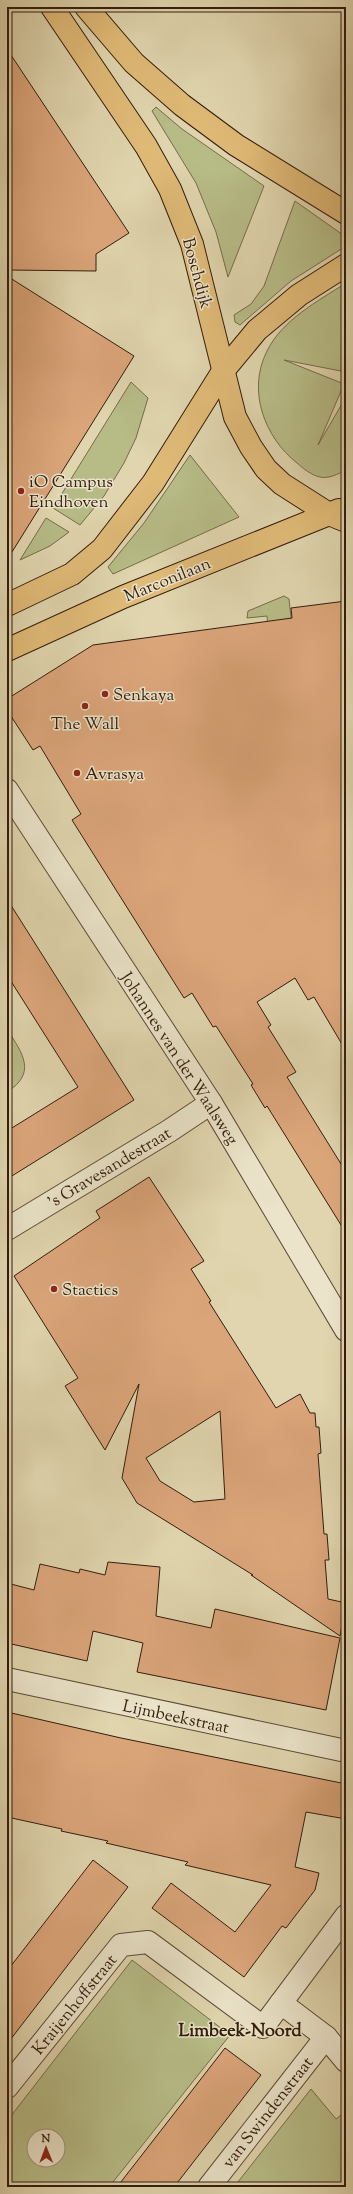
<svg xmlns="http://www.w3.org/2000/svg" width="353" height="2194" font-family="'Sorts Mill Goudy',serif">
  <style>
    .green { fill: #b7bc87; stroke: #756c4a; fill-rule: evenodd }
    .building { fill: #dba57a; stroke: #331c0c; fill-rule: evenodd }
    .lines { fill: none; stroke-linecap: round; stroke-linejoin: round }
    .minor-casing { stroke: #5e4a34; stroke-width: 24 }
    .major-casing { stroke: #331c0c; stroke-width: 24 }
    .minor { stroke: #ebe4ca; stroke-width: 22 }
    .major { stroke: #e0ba77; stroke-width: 22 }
    .poi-dot { fill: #8f2418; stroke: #ebe4ca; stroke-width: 1.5 }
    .labels { text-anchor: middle; stroke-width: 3; stroke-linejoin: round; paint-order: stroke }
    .street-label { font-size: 17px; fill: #331c0c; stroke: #ebe4ca }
    .poi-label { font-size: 17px; fill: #331c0c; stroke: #ebe4ca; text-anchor: start }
    .neighbourhood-label { font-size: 18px; font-weight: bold; fill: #331c0c; stroke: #ebe4ca }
  </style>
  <rect width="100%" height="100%" fill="#e0d5ae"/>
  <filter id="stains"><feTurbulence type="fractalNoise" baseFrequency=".005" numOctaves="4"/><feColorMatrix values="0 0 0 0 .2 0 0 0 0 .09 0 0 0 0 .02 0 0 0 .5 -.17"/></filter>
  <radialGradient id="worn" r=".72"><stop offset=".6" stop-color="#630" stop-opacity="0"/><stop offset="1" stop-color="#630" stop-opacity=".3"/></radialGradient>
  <!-- green -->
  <g class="green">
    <path d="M156,107l26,22 82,57 -36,91 -12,-45 -20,-49 -44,-72z"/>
    <path d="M295,201l51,36v9l-55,35 -51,44 -5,-3 -1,-7 17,-11 13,-18z"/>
    <path d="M346,283v89l-62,-12 60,24 -26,61 28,-48v73c-8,4 -17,9 -26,7 -9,-2 -16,-8 -23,-14 -33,-26 -50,-73 -30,-112 15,-31 51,-50 79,-68z"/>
    <path d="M131,382l17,16 -12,40 -12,25 -20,33 -24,29 -27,-17z"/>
    <path d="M190,455l49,62 -126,57 -5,-7 36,-44z"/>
    <path d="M46,518l23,14 -19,14 -30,14z"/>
    <path d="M284,596l5,3 3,27 -24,3 -1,-13 -20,2 1,-7z"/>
    <path d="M7,1029c16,25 30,44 0,63z"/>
    <path d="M132,1960l98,75 -121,152h-102v-66zM34,2136h24v24h-24z"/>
    <path d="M311,2089l25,30 10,-8v76h-112z"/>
  </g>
  <!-- building -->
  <g class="building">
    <path d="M7,49l122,184 -33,21v17l-89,-1z"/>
    <path d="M7,276l127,80 -127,204z"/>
    <path d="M346,601v450l-32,-54 -6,3 -13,-22 -38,24 14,23 -3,2 28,45 -9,5 59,95v61l-79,-127 -2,2 -14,-23 2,-1 -37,-58 -3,1 -21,-34 -8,5 -112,-178 9,-6 -41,-68 -7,4 -26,-40v-11l86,-54 199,-27 -1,-10z"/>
    <path d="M7,899l127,201 -127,79v-48l71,-44 -71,-112z"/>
    <path d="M149,1177l55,84 -13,8 20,32 -2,1 67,106 24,-14 10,19h5l1,14h3l2,26 -3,1 6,80h3l2,26h-4l3,39 18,4 -6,33 -89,-61h2l-116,-72 -15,-25 17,-94 -34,66 -40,-64 13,-8 -64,-102 86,-58 -4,-7zM220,1411l5,88 -31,3 -34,-21 -14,-23z"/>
    <path d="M108,1562l52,5 -4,49 55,12 4,-19 125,29 -14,72 -189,-38 6,-29 -50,-12 -6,30 -80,-18v-60l27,7 6,-26 39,9 1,-4 25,6z"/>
    <path d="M7,1712l114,26 225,46v35l-40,-7 -11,55 24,6 -4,17 -29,38 -4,-2 -38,51 -92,-69 19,-25 64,49 36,-47 -86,-20 3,-3 -82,-19 2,-2 -47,-10 1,-2 -55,-12z"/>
    <path d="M93,1860l35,27 -121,157v-73z"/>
    <path d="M225,2048l36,27 -87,112h-57z"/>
  </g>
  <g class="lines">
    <!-- minor casing -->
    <g class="minor-casing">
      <g id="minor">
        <path d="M7,790l204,313 135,227"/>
        <path d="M7,1229l162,-98 42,-28"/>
        <path d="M7,1679l339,72"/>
        <path d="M281,2003l45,34 20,24"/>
        <path d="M7,2087l114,-142 27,-3 115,85 83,-111"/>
        <path d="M209,2187l117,-150"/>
      </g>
    </g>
    <!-- major casing -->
    <g class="major-casing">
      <g id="major">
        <path d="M52,7l94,139 24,43 22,55 43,173 16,30 15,22 16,15 47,30 17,7"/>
        <path d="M86,7l48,56 48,42 54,40 110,68"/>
        <path d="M7,605l65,-31 30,-25 51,-66 70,-112 34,-41 42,-35 47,-30"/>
        <path d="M7,650l116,-53 216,-87"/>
      </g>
    </g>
    <!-- minor -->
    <use href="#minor" class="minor"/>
    <!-- major -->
    <use href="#major" class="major"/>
  </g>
  <!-- markers -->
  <g class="poi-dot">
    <circle cx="21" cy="491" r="4"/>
    <circle cx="105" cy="694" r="4"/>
    <circle cx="85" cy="706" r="4"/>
    <circle cx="77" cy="773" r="4"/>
    <circle cx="54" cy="1289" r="4"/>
  </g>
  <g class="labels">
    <!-- street labels -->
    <g class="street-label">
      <text transform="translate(198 273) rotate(75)" y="6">Boschdijk</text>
      <text transform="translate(167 579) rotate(-22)" y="6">Marconilaan</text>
      <text transform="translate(180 1058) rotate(57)" y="6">Johannes van der Waalsweg</text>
      <text transform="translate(109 1167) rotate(-31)" y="6">'s Gravesandestraat</text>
      <text transform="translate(176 1716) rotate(12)" y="6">Lijmbeekstraat</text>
      <text transform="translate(74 2004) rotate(-51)" y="6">Kraijenhoffstraat</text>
      <text transform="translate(267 2112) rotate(-52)" y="6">van Swindenstraat</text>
    </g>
    <!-- poi labels -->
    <g class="poi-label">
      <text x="29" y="487">iO Campus<tspan x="29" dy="20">Eindhoven</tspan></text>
      <text x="113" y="700">Senkaya</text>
      <text x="85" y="729" text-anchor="middle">The Wall</text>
      <text x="85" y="779">Avrasya</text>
      <text x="62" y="1295">Stactics</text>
    </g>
    <!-- neighbourhood labels -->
    <g class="neighbourhood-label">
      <text x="240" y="2036">Limbeek-Noord</text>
    </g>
  </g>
  <!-- margin -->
  <rect width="353" height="2194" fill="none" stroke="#e0d5ae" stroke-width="24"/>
  <rect x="8" y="8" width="337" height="2178" fill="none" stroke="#331c0c" stroke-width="2"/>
  <rect x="12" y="12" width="329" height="2170" fill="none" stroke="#331c0c"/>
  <!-- north arrow -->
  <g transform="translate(46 2148) rotate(359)"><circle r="19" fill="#ebe4ca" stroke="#a1947e"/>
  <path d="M0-3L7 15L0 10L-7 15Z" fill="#8f2418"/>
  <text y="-6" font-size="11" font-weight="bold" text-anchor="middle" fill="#331c0c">N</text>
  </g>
  <rect width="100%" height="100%" filter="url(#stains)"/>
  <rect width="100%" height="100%" fill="url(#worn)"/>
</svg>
